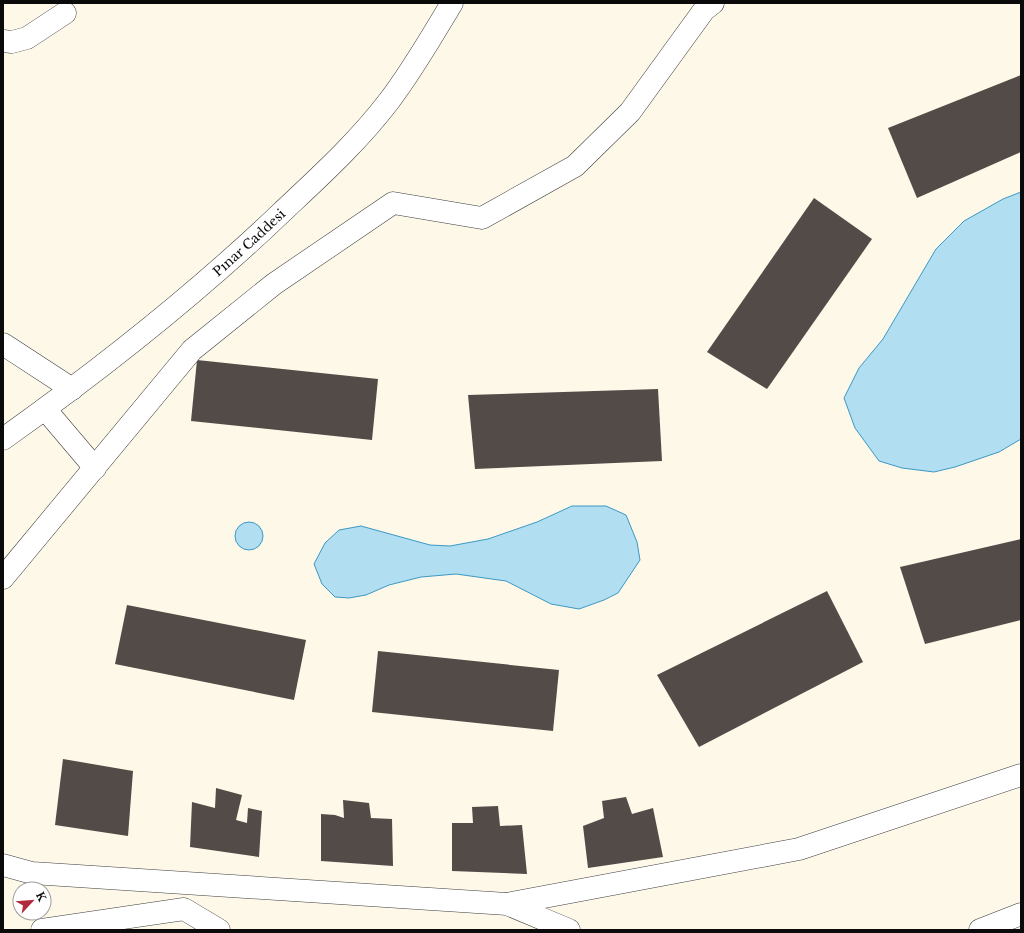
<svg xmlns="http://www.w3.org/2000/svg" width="1024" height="933" font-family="'Libre Baskerville',serif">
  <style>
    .water { fill: #b1def1; stroke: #3c98c4 }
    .building { fill: #524b47 }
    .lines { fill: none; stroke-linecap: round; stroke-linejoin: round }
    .minor-casing { stroke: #3d3d3d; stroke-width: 23 }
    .minor { stroke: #fff; stroke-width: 22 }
    .labels { text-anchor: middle; stroke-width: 4; stroke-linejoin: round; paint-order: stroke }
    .street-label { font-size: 13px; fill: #0a0a0a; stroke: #fff }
  </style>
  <rect width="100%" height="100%" fill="#fef8e8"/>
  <!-- water -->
  <g class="water">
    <path d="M1021,192v247l-22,13 -44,15 -21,5 -32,-4 -23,-7 -24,-33 -11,-30 15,-30 24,-29 53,-90 28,-28 39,-22z"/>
    <path d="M606,506l20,9 11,27 3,18 -22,33 -14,7 -25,9 -28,-5 -45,-23 -50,-7 -35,3 -32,8 -23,10 -17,3 -14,-1 -13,-13 -8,-20 11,-21 14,-13 22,-4 69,19 20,1 38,-7 49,-17 35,-16z"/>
    <circle cx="249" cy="536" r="14"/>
  </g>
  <!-- building -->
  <g class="building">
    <path d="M1021,75v77l-104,46 -29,-70z"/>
    <path d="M814,198l58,41 -105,150 -60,-37z"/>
    <path d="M197,360l181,19 -6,61 -181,-19z"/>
    <path d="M658,389l4,72 -187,8 -7,-74z"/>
    <path d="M1021,539v81l-96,24 -25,-77z"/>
    <path d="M827,591l36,71 -164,85 -42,-72z"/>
    <path d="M127,605l179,35 -12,60 -179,-36z"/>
    <path d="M378,651l181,19 -6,61 -181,-19z"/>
    <path d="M63,759l70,12 -5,65 -73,-11z"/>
    <path d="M216,788l26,7 -6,25 11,3 1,-15 14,3 -3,46 -69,-10 2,-45 23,6z"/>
    <path d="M626,797l6,17 21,-6 10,49 -75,11 -5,-42 21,-8 -2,-17z"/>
    <path d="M343,800l26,3 2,15 21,1 1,47 -72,-5v-47l14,1 9,3z"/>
    <path d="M498,806l2,20 22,-1 5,49 -75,-3v-48h21l-1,-16z"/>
  </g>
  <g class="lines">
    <!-- minor casing -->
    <g class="minor-casing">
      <g id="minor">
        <path d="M3,41l9,1 15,-4 38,-25"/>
        <path d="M3,344l69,45"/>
        <path d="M45,409l50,59"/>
        <path id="s1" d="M3,439c97,-69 191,-143 278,-226 37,-35 76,-70 108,-112 23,-30 43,-65 63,-98"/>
        <path d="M3,578l189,-228 82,-66 119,-81 89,15 93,-52 55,-54 74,-102 9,-7"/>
        <path d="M3,865l29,8 475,31 62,26"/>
        <path d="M507,904l292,-55 222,-74"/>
        <path d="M42,930l142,-21 35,21"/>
        <path d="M980,930l41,-16"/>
      </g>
    </g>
    <!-- minor -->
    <use href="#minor" class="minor"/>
  </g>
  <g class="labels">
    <!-- street labels -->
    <g class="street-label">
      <text dy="5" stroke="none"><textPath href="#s1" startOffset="315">Pınar Caddesi</textPath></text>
    </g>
  </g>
  <!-- border -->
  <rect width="1024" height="933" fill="none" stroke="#0a0a0a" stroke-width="8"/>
  <!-- north arrow -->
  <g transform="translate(32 901) rotate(64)"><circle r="19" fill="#ffffff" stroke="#9d9d9d"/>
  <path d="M0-3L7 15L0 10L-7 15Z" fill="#b02c3d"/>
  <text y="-6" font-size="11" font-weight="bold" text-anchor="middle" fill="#0a0a0a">K</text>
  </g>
</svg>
